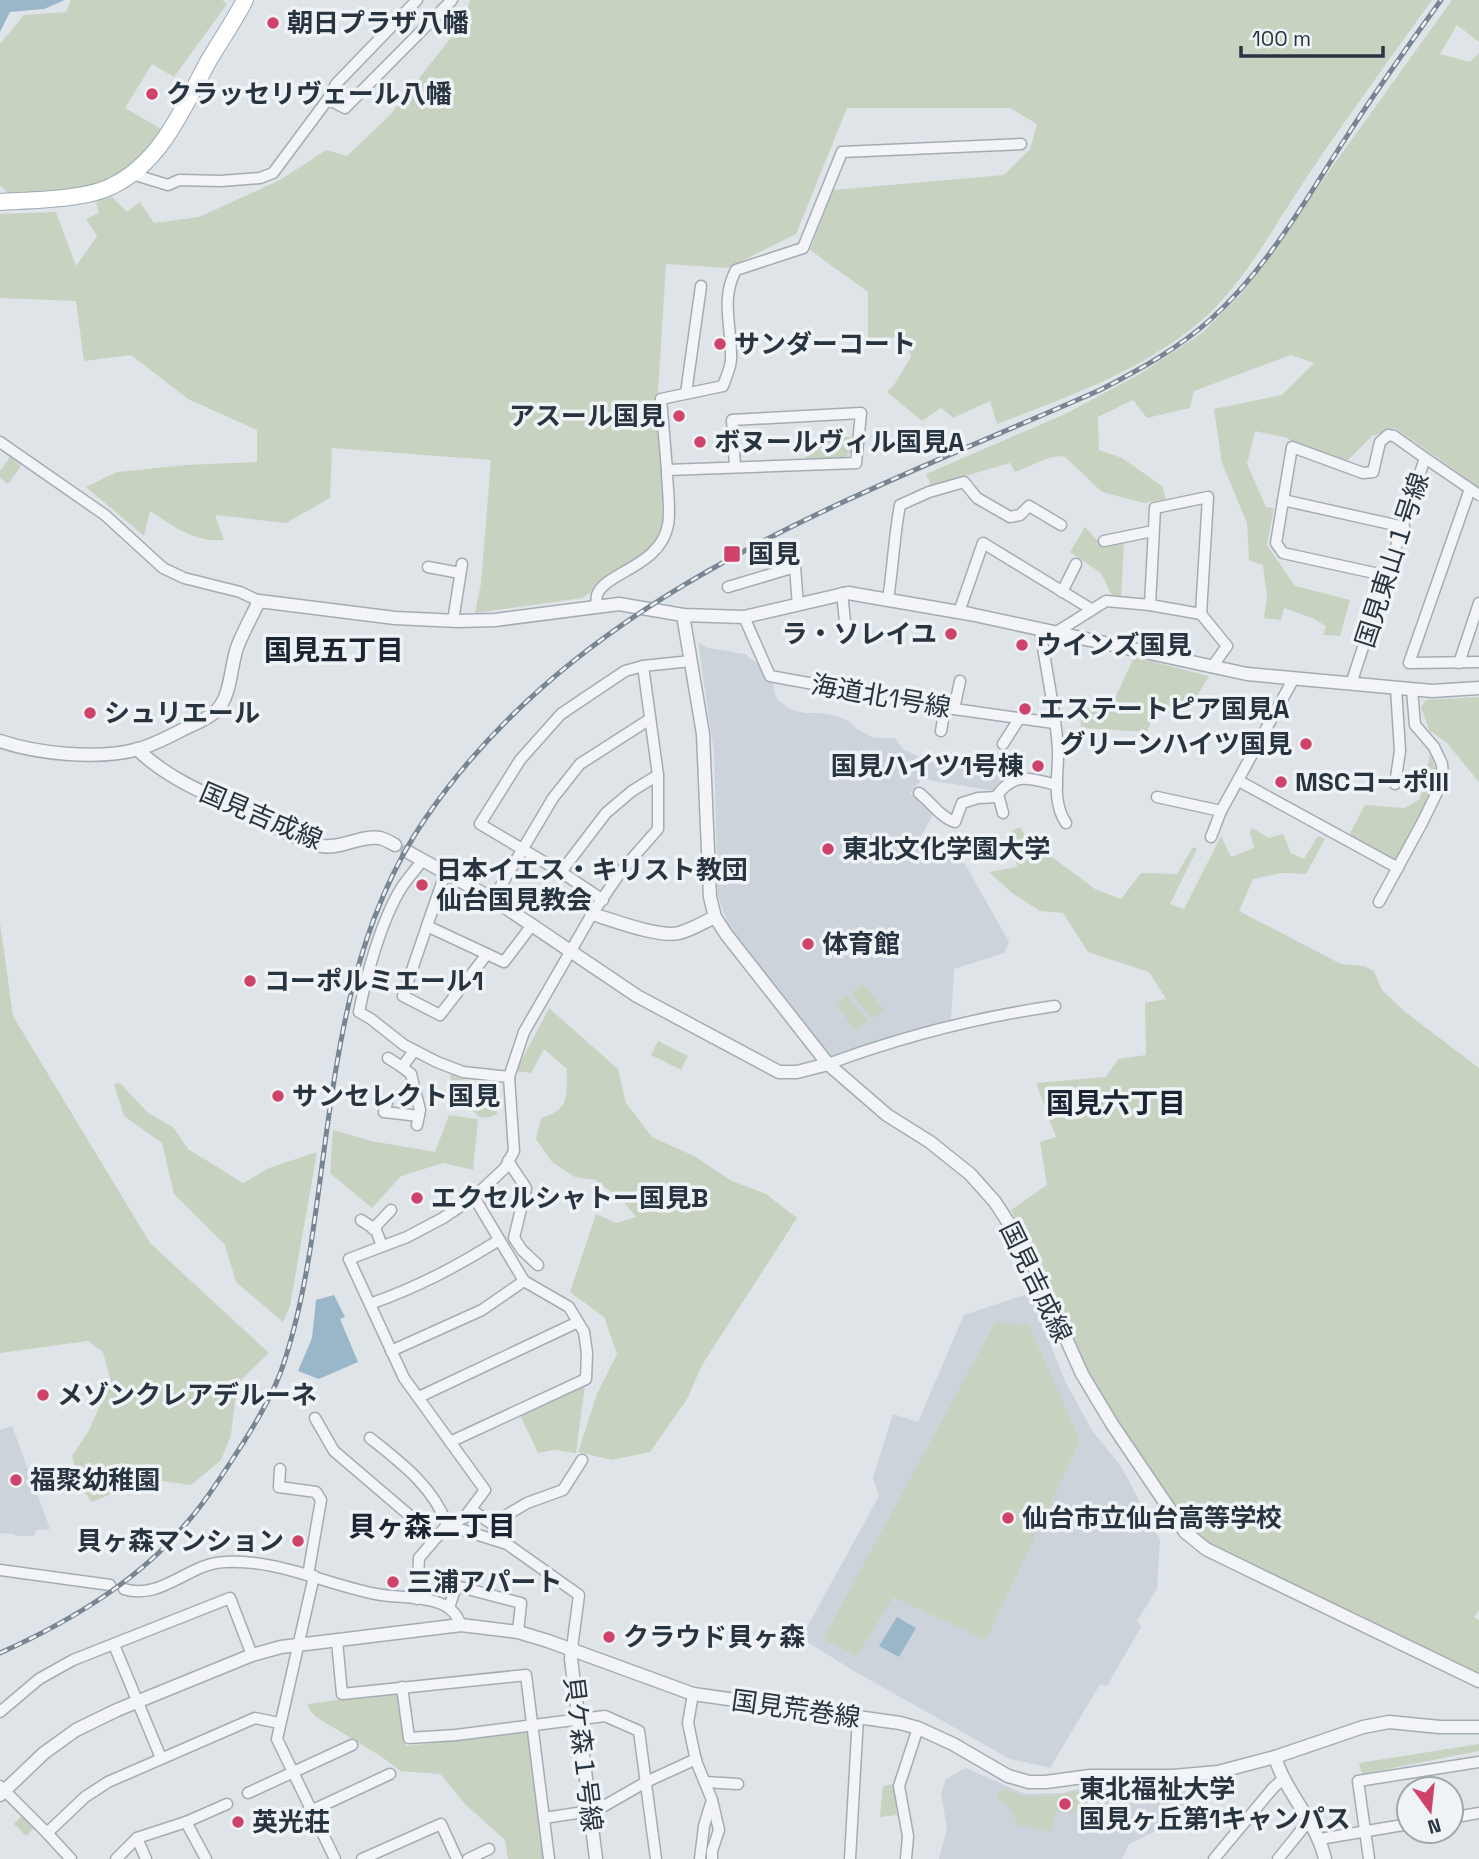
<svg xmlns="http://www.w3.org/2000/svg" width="1479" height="1859" font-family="'Space Grotesk','Noto Sans JP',sans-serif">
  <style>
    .built { fill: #cdd3db }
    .green { fill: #c7d3c0 }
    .water { fill: #9ab7c9 }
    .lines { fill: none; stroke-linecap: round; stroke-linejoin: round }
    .minor-casing { stroke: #a4acb3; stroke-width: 13 }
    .tertiary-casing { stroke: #a4acb3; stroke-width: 15 }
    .primary-casing { stroke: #9eaab4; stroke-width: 18 }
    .minor { stroke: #f2f4f7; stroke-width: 10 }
    .tertiary { stroke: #f2f4f7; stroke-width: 12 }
    .primary { stroke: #fff; stroke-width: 16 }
    .rail-casing { stroke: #788592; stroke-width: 5 }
    .rail { stroke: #eff3f6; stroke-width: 2.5; stroke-dasharray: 8; stroke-linecap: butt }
    .poi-dot { fill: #cf4269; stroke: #eff3f6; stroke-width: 2.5 }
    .labels { text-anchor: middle; stroke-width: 7; stroke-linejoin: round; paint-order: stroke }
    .poi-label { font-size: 26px; font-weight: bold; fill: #283440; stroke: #eff3f6; text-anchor: start }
    .street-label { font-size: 26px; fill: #283440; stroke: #eff3f6 }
    .neighbourhood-label { font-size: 28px; font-weight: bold; fill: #1a2531; stroke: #eff3f6 }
  </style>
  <rect width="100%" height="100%" fill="#dfe4e9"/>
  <!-- built -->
  <g class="built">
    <path d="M698,642l10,6 37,6 17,13 2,12 9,1 1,12 4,8 12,9 14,4h16l17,3 13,6 7,7 17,9h21l8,11 24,12 9,2 37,-5 10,-6 33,19v6l-21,14 -73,-12 -12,14 22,16 1,6 -13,23 45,26 44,78 -5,11 -50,16 -3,52 -50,12 -69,25 -104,-134 -10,-28 -4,-144z"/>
    <path d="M1030,1293l35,88 28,51 28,34 39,74 -3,49 -20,32 4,6 -34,59 -7,-2 -50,84 -40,-9 -156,-88 -53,-33 78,-142 -6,-18 20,-64 25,8 46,-107z"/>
    <path d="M12,1426l38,103 -14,1 -2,6h-19v-2l-15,-1v-103z"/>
    <path d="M966,1768l59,26 37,-1 32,-8 90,1 6,28 -61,30 -7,15h-183l8,-31 -6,-35 5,-14z"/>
  </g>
  <!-- green -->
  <g class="green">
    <path d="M71,0h151l5,4 -53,73 -22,-13 -27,44 36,21c-39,66 -85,62 -153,64l-8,-7v-142l24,-29 42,-3z"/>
    <path d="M470,0h962c-42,59 -85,117 -125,177 -34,50 -64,110 -111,148 -59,48 -129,72 -199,99l-7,-23 -37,17 -12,-10 -19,13 -35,-29 7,-7 17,-28 -7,-21 -36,5v-49l-58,-42 23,-60 171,-15 26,-26 7,-25 -27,-16h-163l-51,126 -68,34 -62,-4 -8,128 5,133 -9,19 -13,14 -29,17 -29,23 -108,15 6,-30 10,-123 -159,-12 -2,50 -44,25 -71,-8 9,25c-29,3 -51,-14 -74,-29l-6,25 -58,-49 31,-15 69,-7 71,-3v-32l-69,-31 -57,-44 -47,6 -8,-60 -76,-3v-84l56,-2 20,54 21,-30 -11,-17 13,-6 -3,-11 16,-5 15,15 13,-10 14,21 45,-6 81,-37 46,-30 21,6 44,-42 73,-93z"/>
    <path d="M1452,0h27v42l-22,-17 -17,29 30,8 9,-9v434l-84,-59 -23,8 -26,26 -47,-16 -12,-8 -32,-7 -8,33 19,43 8,1 -7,37 28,41 55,14 -10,36 -17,-1 3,-9 -14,-8 -28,-10 -3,12 -17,-2 3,-20 -4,-33 -14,-5 -2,-37 -25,-60 -8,-54 68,-14 32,-32 -23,-8 -97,36 -4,17 -43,10 -14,-18 -35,17 1,33 23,8 40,28 4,13 -22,4 -42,-11 -38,-36c-18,0 -32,10 -49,16l-5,-9 -79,23 -5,-12 139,-60 73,-39 64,-42 39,-39z"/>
    <path d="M853,437l-3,16 -6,5 -38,1 -2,-20z"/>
    <path d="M10,457l11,9 -13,18 -8,-6v-7z"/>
    <path d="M1085,527l18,20 21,-5 -3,57 -8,-1 -12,-25 -31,-21z"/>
    <path d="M1134,657l75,19 -19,32 -33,-2 -10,26 -66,-4 -1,-19 32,-4z"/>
    <path d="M1479,697v85l-32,-39 -18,-13 -8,-23 5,-7z"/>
    <path d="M1430,754l5,12 1,14 -40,82 -47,-27 16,-30 40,3 15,-9z"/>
    <path d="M1020,827l11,19 13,5 51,38 26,10 20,-26 36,1 16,-27 4,2 -27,55 14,5 37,-73 10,21 23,-9 -4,-16 2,-4 17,10 14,-4 8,19 13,6 14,-23 7,3 -19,35 -24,-1 -29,6 -14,32 102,53 23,2 10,5 8,19 22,21 75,57v542l-5,7 5,3v56l-268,-131 -28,-21 -63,-96 -33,-56 -49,-108 -27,-54 36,-25 -7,-43 16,-5 -20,-54 70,-6 12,-18 28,-4 -1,-52 21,-4 -17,-27 -61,-20 -25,-39 -23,-2 -28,-18 -23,-21 28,-5 -5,-36z"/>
    <path d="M0,923l13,93 137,227 119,110 -32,31 -6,51 -10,25 -30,25 -44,-6 -55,23 -12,-16 -8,-30 16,-24 23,-50 -8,-30 -15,-11 -88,12z"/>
    <path d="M863,984l21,26 -12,9 -21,-26z"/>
    <path d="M847,995l21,26 -12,10 -20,-26z"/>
    <path d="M549,1008l69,61 8,34 26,34 42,19 38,25 34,13 31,24 -95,147 -15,34 -37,53 -38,8 -34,-8 19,-58 20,-40 -13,-37 -34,-25 26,-78 20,9 20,-6 -15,-18 -26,-19 -20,-3 -23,-15 -16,-23 5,-21c30,-9 25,-22 26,-49l-23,-20 -13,24 -15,-2z"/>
    <path d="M658,1041l30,15 -7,14 -30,-15z"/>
    <path d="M451,1074l19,7 25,2 2,31 -9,4 -9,-1 -8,-9 -25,-6z"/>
    <path d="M120,1083l28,30 25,14 15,22 55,34 26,-15 48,-16 -27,154 -7,16 -47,-40 -11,-37 -51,-51 -12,-51 -38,-27 -10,-32z"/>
    <path d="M449,1115l29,4 -5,51 -30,-7 -42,13 -29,32 -42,-35 3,-43 38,11 64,11z"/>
    <path d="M995,1323l34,2 51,116 -94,199 -93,-43 -36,59 -34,-17z"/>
    <path d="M585,1385l-9,68 -22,-3 -16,3 -18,-38z"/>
    <path d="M393,1692l6,4 7,50 118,-14 6,4 14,123h-36l-3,-19 -39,-35 -26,-31 -39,-3 -22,-16 -63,-38 -7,-8 -1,-5z"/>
    <path d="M1479,1744v7l-117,23 -3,-11z"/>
    <path d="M894,1784l3,31 -17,2 3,-31z"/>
    <path d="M1101,1787l-7,25 -18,-3 -1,5 -18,-4 -6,22 -33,-7c-6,-13 -7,-21 -22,-26l3,-7 7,-3c34,17 61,1 95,-2z"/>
    <path d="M23,1815l12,12 -9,9 -12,-12z"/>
  </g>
  <!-- water -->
  <g class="water">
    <path d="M0,0h65l-21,9 -34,3 -10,20z"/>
    <path d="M334,1295l11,22 -5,2 18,43 -39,17 -21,-8 14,-33 4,-38z"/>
    <path d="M897,1617l19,11 -17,29 -20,-11z"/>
  </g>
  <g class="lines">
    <!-- minor casing -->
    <g class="minor-casing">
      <g id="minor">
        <path d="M328,99l17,9 107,-108"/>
        <path d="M132,174l36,11 11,-5 42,1 39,-3 13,-5 55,-74 8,-15 81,-84"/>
        <path d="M686,393l15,-107"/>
        <path d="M0,442l105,73 58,53 21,10 56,14 19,9"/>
        <path d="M667,470l-6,-71 62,-13c3,-9 8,-19 8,-27 1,-32 -11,-60 5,-89l67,-22 39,-96 179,-8"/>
        <path d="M1470,489l-61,174 70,-1"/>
        <path d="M1283,500l121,27"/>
        <path d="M1104,541l49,-10"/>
        <path d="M428,567l32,6"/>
        <path d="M1388,576l-105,-23 -7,-10 16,-96 71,26 10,-1 7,-30 8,-7 6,1 31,22"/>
        <path d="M728,587l67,-20 3,38"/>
        <path d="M1062,592l14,-28"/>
        <path d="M842,593l4,38"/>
        <path d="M888,599c5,-31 6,-63 12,-94l29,-13 35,-10 13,16 33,19 10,-2 9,-9 32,19"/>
        <path d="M1150,605l5,-97 53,-11 -7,117"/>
        <path d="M596,606c1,-3 0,-7 1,-11 8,-23 63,-28 71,-70 3,-17 -1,-38 -1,-55l189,-7 5,-50 -129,7 3,47"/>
        <path d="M959,612l24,-69 108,66"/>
        <path d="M744,617l26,59 170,31 114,16"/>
        <path d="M453,621l9,-57"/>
        <path d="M1040,629c6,40 15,80 18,119 1,25 -7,53 8,75"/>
        <path d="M1055,633l51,-32 44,4 51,9 26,32 -15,21"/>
        <path d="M1459,663l20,-60"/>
        <path d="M1351,684l74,-226 54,37"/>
        <path d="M954,709l6,-28"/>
        <path d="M941,731l4,-23"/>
        <path d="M1003,744l16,-25"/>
        <path d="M1239,781l159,87"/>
        <path d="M1395,784l5,-33 -4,-63"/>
        <path d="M919,793c13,10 21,24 36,29l7,-19 16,-5 20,-1"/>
        <path d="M1157,797l64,14"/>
        <path d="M1003,813l-5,-19c18,-23 34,-15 59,-9"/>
        <path d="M1211,837l10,-26 73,-133"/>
        <path d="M422,861c-6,8 -14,17 -20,26 -20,31 -36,89 -43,125l12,7 33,26 33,17 26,10 46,5"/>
        <path d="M561,872l45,-59 26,-22 26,-16"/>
        <path d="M445,874l-18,52 77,36 28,-37"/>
        <path d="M493,899l60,-101 27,-34 70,-45"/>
        <path d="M603,900l-42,-28 -81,-48 40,-64 41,-46 64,-43 18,-5 48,-5"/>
        <path d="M1379,902l43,-79 21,-43 -1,-16 -8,-17 -19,-22 -3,-35"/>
        <path d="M427,926l-24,70 37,19 47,-61"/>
        <path d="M414,1051l-12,16 9,7 9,36 -3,15"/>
        <path d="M388,1058l14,9"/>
        <path d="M828,1064c73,-27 150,-47 227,-58"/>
        <path d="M387,1103l-3,9 35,4"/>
        <path d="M508,1161l18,27 -12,50 8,12 16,15"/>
        <path d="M361,1220l15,10 6,16"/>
        <path d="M373,1229l18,-19"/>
        <path d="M370,1304c48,-17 86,-37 129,-64"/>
        <path d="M391,1351l91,-41 42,-29"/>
        <path d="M419,1397l159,-75"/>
        <path d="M315,1418l19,33 102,87"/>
        <path d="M370,1438c30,24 64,49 77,87l60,19 72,51 -7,53"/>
        <path d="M450,1442l136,-63 1,-26 -3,-21 -15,-25 -45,-26 -50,-84"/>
        <path d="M280,1469l-1,18 37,5 5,8 -13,75"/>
        <path d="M472,1510l20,14 35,-21 36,-13 19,-30"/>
        <path d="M0,1570l110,15"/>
        <path d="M314,1576l-37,163 58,120"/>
        <path d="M124,1589c37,12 65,-26 101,-27 52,-3 100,22 151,32 19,4 51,2 68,11 8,4 14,12 17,20"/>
        <path d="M417,1599l2,-41 28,-33 17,-7 21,-28 -81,-112 -55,-119 58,-22 36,-19 31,-21 31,-29 9,-17 -5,-74 15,-45 68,-118 30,-44 36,-41v-54l-15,-109"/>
        <path d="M449,1608l7,-22 65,17 -3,29"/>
        <path d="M337,1641l5,53 184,-19 23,184"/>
        <path d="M114,1645l47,113"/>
        <path d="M402,1687l7,51 47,-3 149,-19 34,15 17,128"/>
        <path d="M693,1694l-5,29 8,38 16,39 -8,26 -4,33"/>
        <path d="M0,1712l39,-33 34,-19 157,-62 22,57"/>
        <path d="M705,1782l33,2"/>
        <path d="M0,1786l47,47 38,-36 23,-15 147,-64 24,5"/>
        <path d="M248,1793l104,-48"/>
        <path d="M544,1818l53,-8 49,-28 50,-23"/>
        <path d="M1451,1818l28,-5"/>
        <path d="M186,1822l20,37"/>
        <path d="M272,1829l118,-55"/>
        <path d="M47,1833l24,26"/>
        <path d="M137,1838l49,-16 41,-18"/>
        <path d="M1320,1839l89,-15"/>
        <path d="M116,1859l21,-21 9,21"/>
        <path d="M362,1859l79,-35 16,35"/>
        <path d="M468,1859l21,-10"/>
        <path d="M712,1859v-8l7,-21 -7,-30"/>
        <path d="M850,1859l8,-142"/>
        <path d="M906,1859l2,-23 -9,-50 19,-58"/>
        <path d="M1214,1859l59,-71 10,-9"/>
        <path d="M1278,1859l25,-31 8,-6"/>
        <path d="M1369,1859l-11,-78 121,-19"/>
      </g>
    </g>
    <!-- tertiary casing -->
    <g class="tertiary-casing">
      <g id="tertiary">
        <path d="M683,615l20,119 7,163 5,20 11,17 102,130 59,51 43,27 40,32 25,28 22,34 15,27 50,111 30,50 73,108 21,17 43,21 230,111"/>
        <path d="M0,741c38,13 99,19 139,8 17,-5 33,-14 49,-22 9,-4 21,-9 28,-16 16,-15 14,-46 22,-66 6,-15 14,-29 21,-44l136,17 63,3 37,-1 124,-16 64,11 61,2 104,-24 122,21 277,60 185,17 47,-3"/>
        <path d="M137,749c34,33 74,46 116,67 22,10 45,25 69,30 20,3 38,-11 58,-8 5,1 11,5 15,7"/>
        <path d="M408,852l85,47 144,97 142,76h18l31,-8"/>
        <path d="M592,914c21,6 67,24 87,19 12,-3 25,-11 36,-16"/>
        <path d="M572,1648l-1,11 25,200"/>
        <path d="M1275,1757c11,37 41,63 50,102"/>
        <path d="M0,1795l44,-42 32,-23 41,-20 135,-55 29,-8 180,-22 57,7 30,9 145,53 207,29 18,5 35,16 55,32 21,6h17l44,-6h83l45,-4 57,-15 88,-30 26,-5 51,5h39"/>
      </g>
    </g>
    <!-- primary casing -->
    <g class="primary-casing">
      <path id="primary" d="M0,202c31,-2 85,-2 112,-16 50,-24 72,-80 97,-126 12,-20 25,-39 36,-60"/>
    </g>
    <!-- minor -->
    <use href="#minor" class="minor"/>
    <!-- tertiary -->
    <use href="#tertiary" class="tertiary"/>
    <!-- primary -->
    <use href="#primary" class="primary"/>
    <!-- rail casing -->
    <g class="rail-casing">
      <path id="rail" d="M0,1653c67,-30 136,-70 184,-127 18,-20 33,-43 48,-66 18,-27 36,-56 48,-86 17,-47 27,-100 34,-150 20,-138 29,-285 111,-405 157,-230 431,-321 675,-429 39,-20 79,-42 111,-71 57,-51 95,-120 136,-183 30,-47 62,-91 94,-136"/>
    </g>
    <!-- rail -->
    <use href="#rail" class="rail"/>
  </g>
  <!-- markers -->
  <g class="poi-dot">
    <circle cx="273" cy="23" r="7"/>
    <circle cx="152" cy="94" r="7"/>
    <circle cx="720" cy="344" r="7"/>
    <circle cx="679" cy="416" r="7"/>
    <circle cx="700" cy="442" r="7"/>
    <rect x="723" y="545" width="18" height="18" rx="3.5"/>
    <circle cx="951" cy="634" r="7"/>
    <circle cx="1022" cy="645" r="7"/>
    <circle cx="1025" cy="709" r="7"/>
    <circle cx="90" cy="713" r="7"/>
    <circle cx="1306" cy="744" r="7"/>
    <circle cx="1038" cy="766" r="7"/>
    <circle cx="1281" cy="782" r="7"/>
    <circle cx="828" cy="849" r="7"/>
    <circle cx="422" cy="885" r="7"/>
    <circle cx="808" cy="944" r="7"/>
    <circle cx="250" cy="981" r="7"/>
    <circle cx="278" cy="1096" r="7"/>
    <circle cx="417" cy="1198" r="7"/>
    <circle cx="43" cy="1395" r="7"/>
    <circle cx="16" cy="1480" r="7"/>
    <circle cx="1008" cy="1518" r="7"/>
    <circle cx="298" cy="1541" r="7"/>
    <circle cx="393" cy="1582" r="7"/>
    <circle cx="609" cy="1637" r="7"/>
    <circle cx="1065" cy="1804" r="7"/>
    <circle cx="238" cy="1822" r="7"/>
  </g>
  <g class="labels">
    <!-- poi labels -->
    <g class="poi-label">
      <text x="287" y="32">朝日プラザ八幡</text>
      <text x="166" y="103">クラッセリヴェール八幡</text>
      <text x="734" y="353">サンダーコート</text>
      <text x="665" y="425" text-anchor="end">アスール国見</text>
      <text x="714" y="451">ボヌールヴィル国見A</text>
      <text x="748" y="563">国見</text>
      <text x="937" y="643" text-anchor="end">ラ・ソレイユ</text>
      <text x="1036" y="654">ウインズ国見</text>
      <text x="1039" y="718">エステートピア国見A</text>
      <text x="104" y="722">シュリエール</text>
      <text x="1292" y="753" text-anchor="end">グリーンハイツ国見</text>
      <text x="1024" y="775" text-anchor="end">国見ハイツ1号棟</text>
      <text x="1295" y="791">MSCコーポIII</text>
      <text x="842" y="858">東北文化学園大学</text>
      <text x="436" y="879">日本イエス・キリスト教団<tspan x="436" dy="30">仙台国見教会</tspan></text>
      <text x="822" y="953">体育館</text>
      <text x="264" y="990">コーポルミエール1</text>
      <text x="292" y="1105">サンセレクト国見</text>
      <text x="431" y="1207">エクセルシャトー国見B</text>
      <text x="57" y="1404">メゾンクレアデルーネ</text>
      <text x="30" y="1489">福聚幼稚園</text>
      <text x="1022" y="1527">仙台市立仙台高等学校</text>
      <text x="284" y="1550" text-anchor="end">貝ヶ森マンション</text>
      <text x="407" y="1591">三浦アパート</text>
      <text x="623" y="1646">クラウド貝ヶ森</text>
      <text x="1079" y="1798">東北福祉大学<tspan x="1079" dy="30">国見ヶ丘第1キャンパス</tspan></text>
      <text x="252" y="1831">英光荘</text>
    </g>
    <!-- street labels -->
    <g class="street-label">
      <text transform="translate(1392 560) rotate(-72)" y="9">国見東山１号線</text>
      <text transform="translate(881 696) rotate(10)" y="9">海道北1号線</text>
      <text transform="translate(261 816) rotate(23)" y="9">国見吉成線</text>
      <text transform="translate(1036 1282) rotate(64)" y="9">国見吉成線</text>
      <text transform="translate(796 1709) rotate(8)" y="9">国見荒巻線</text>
      <text transform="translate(583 1754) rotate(83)" y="9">貝ケ森１号線</text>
    </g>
    <!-- neighbourhood labels -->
    <g class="neighbourhood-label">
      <text x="334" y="660">国見五丁目</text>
      <text x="1116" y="1113">国見六丁目</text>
      <text x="432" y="1536">貝ヶ森二丁目</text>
    </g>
  </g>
  <!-- north arrow -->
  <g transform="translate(1430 1810) rotate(165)"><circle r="33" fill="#eff3f6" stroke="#9fa7ad" stroke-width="2"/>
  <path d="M0-5L12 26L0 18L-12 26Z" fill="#cf4269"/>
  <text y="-10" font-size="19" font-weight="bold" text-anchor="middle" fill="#283440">N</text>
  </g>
  <!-- scale -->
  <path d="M1241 46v10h142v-10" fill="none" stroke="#283440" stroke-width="3.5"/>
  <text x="1252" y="46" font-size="21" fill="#283440" stroke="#eff3f6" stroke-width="5" paint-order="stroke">100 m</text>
</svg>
